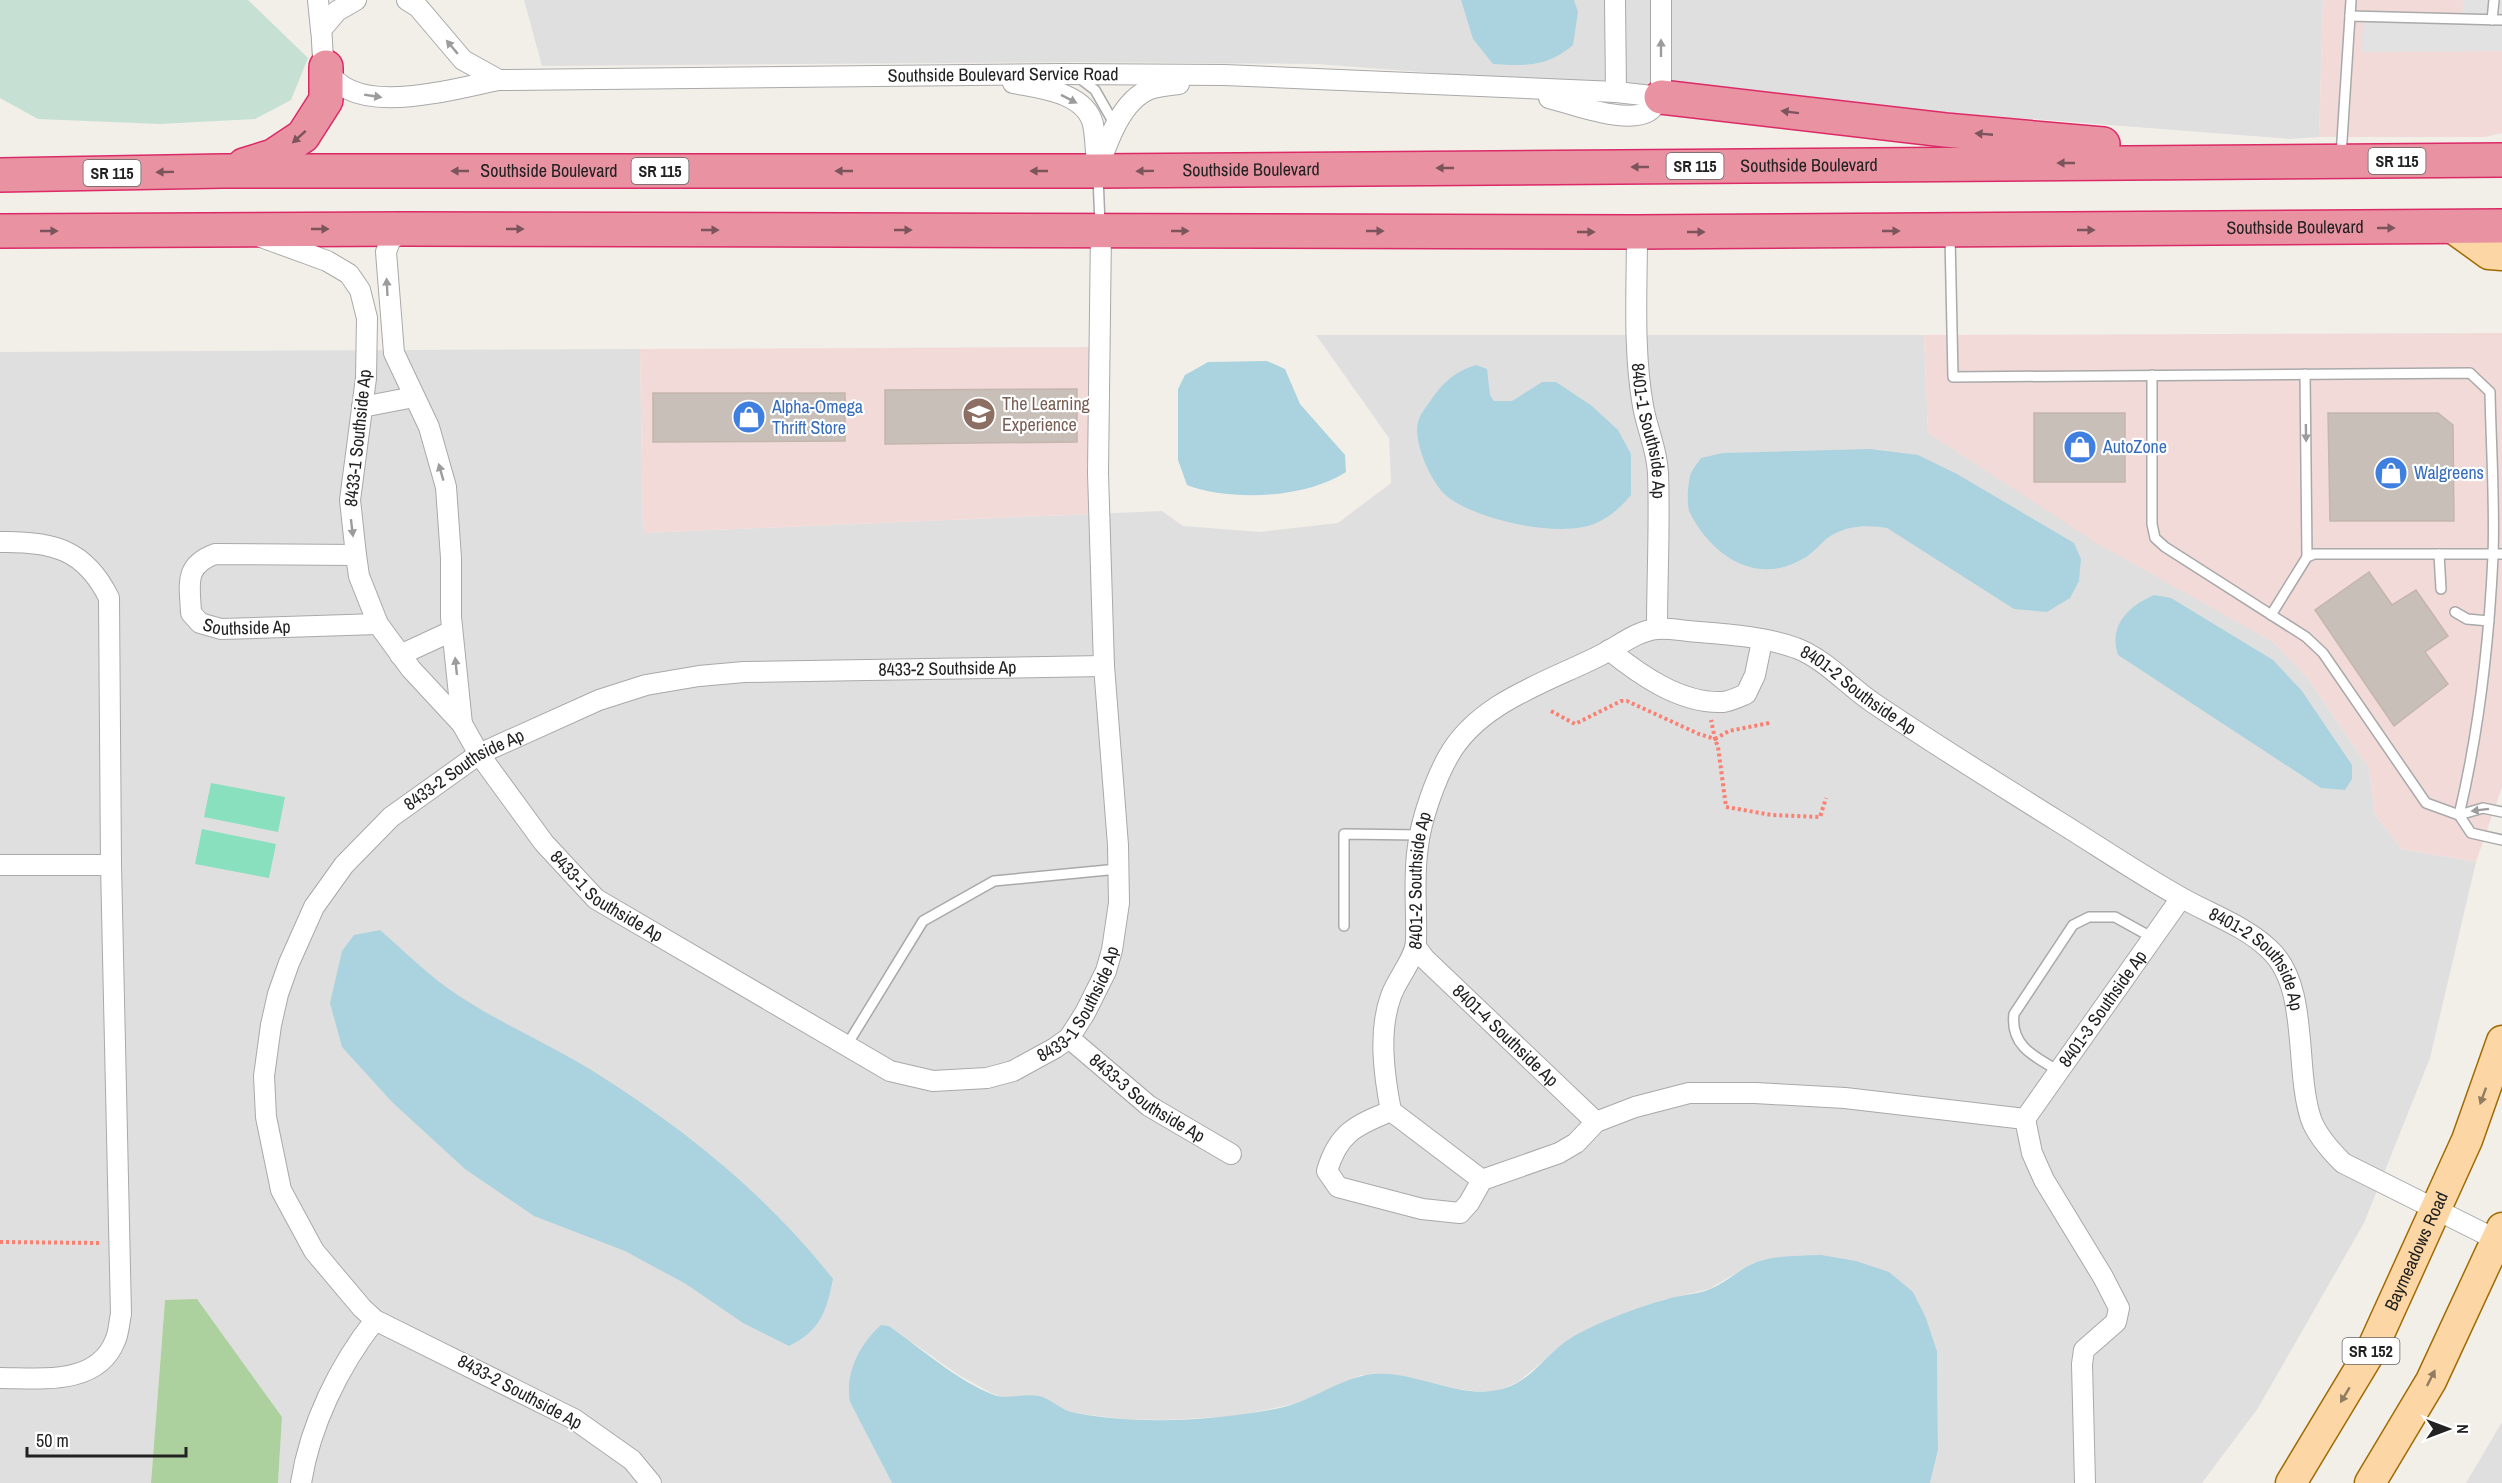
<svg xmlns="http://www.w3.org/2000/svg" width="2502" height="1483" font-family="'Archivo Narrow',sans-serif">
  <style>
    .residential { fill: #e0dfdf }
    .commercial { fill: #f2dad9 }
    .forest { fill: #add19e }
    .wetland { fill: #c6e0d4 }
    .pitch { fill: #88e0be }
    .parking { fill: #e2e2e2 }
    .water { fill: #aad3df }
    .building { fill: #c7bfb8; stroke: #c4b6ab; stroke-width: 1.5 }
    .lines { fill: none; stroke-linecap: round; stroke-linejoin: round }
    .lane-casing { stroke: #a9a9a9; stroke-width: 12 }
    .street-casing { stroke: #a9a9a9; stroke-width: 22 }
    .primary-casing { stroke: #a06b00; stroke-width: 33 }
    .highway-casing { stroke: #dc2a67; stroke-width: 36 }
    .path { stroke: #fa8072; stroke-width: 4; stroke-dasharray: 3 3; stroke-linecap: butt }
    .lane { stroke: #fff; stroke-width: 9 }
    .street { stroke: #fff; stroke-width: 20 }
    .primary { stroke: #fcd6a4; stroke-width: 30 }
    .highway { stroke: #e892a2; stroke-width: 33 }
    .oneway { fill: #9c9c9c }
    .oneway2 { fill: #7b545c }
    .oneway3 { fill: #8f7c63 }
    .labels { text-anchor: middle; stroke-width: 4.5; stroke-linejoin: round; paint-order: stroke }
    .shield { fill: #fff; stroke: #646464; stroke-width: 1.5 }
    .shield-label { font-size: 16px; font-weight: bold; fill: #222 }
    .street-label { font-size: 18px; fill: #222; stroke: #fff }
    .education-label { font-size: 18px; fill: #785e54; stroke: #fff; text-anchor: start }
    .shop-label { font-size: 18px; fill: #366cbe; stroke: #fff; text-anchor: start }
  </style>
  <rect width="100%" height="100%" fill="#f2efe9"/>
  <!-- residential -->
  <g class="residential">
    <path d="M524,0h1799l-4,137 -29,2 -973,-75 -242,-2 -533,4z"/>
    <path d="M1316,335h608l4,98 345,209 34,35 62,91 6,47 27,34 74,13 -46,196 -66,165 -106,185 -56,75h-272l8,-33 -1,-99 -11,-33 -173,-55 -44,26 -46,11 -92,38 -53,44 -22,9h-23l-112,-16 -61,28 -64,13 -71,4 -41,-1 -52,-6 -34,-17 -32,2 -13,-4 -36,-20 -68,-48 -39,76 42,81h-614l4,-66 -117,-117 -14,183h-151v-1131l640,-3 3,184 519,-22 21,15 77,6 78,-9 53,-40 -2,-45z"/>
    <path d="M2502,1422v61h-36z"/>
  </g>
  <!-- commercial -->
  <g class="commercial">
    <path d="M2323,0h179v133l-17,4h-166z"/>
    <path d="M2502,333v454l-26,75 -74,-13 -27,-34 -6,-47 -62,-91 -34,-35 -175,-98 -170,-111 -4,-98z"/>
    <path d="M1091,347v167l-448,19 -3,-184z"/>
  </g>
  <!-- forest -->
  <path class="forest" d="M197,1299l85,118 -4,66h-127l14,-183z"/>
  <!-- wetland -->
  <path class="wetland" d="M0,0h248l60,58 -17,42 -36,19 -95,5 -122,-5 -38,-21z"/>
  <!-- pitch -->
  <g class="pitch">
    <path d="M211,783l74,14 -7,35 -74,-15z"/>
    <path d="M202,829l74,15 -7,34 -74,-14z"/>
  </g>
  <!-- parking -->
  <path class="parking" d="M2463,0h39v51l-141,1 3,-36 98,3z"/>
  <!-- water -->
  <g class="water">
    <path d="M1461,0h113l4,12 -5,33c-26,22 -47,21 -80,19l-20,-25z"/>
    <path d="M1267,361l18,8 15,35 45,51 1,17c-39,26 -115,30 -159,13l-9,-25v-71l7,-14 23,-13z"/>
    <path d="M1476,365l11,4 3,26 4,6h18l30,-19h14l36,24 26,24 13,24v41c-10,12 -21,22 -35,28 -35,16 -119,-3 -148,-26 -17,-13 -37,-58 -29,-78 2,-6 8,-13 12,-19 11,-17 26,-30 45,-35z"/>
    <path d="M1870,449l48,6 39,19 117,69 7,16 -2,22 -9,17 -23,14 -33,-3 -127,-81c-19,-3 -36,-3 -53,6 -11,5 -18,17 -28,23 -47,30 -93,1 -116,-44 -4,-7 -2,-32 1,-40 2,-5 7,-10 10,-15l22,-5z"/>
    <path d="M2154,595l17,3 102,62 29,31 50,74v14l-7,11 -24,-2 -203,-133c-10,-30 11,-49 36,-60z"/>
    <path d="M380,930c22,19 43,40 66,57 46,33 102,56 150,86 90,57 171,122 237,206 -7,33 -12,51 -44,67l-46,-23 -57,-39 -61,-33 -91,-35 -69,-47 -73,-67 -50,-55 -12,-44 12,-52 12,-16z"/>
    <path d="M1821,1255l35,6 33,11 24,20 13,26 11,33 1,99 -8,33h-1038l-42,-81c-5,-29 9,-57 31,-77l8,1c33,23 67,54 105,69 15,5 30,-2 45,1 13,3 23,15 36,17 67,12 139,8 205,-5 33,-7 61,-31 94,-34 48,-4 95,34 143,9 20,-11 34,-33 54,-45 22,-14 67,-31 93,-38 14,-5 30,-5 44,-10 16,-6 29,-19 44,-26 20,-9 47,-8 69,-9z"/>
  </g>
  <!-- building -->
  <g class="building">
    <path d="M1077,389v53l-192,2v-54z"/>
    <path d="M653,393h192v48l-192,1z"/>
    <rect x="2034" y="413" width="91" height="69"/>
    <path d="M2328,413h110l15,12 1,96h-124z"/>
    <path d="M2369,572l23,33 24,-15 32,46 -23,16 23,32 -54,42 -79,-116z"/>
  </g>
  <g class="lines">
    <!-- lane casing -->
    <g class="lane-casing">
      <g id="lane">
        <path d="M2350,16l1,-16"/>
        <path d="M2492,20l2,-20"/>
        <path d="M1078,77l17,13 20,35"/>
        <path d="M2341,156l9,-140 152,4"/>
        <path d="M1098,176l2,49"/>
        <path d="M1950,236l3,141 517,-4 20,19c1,54 5,110 3,164 -4,87 -14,175 -34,259l12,18 31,7"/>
        <path d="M2305,374l2,183"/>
        <path d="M2152,375v149l3,14 10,9 141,90 17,16 103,150 33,12 24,-7 19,4"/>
        <path d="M2439,554l2,35"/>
        <path d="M2455,612l12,7 22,2"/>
        <path d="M2271,615l36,-58 7,-3h188"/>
        <path d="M1344,926v-92l76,1"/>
        <path d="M847,1045l76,-124 71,-40 124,-12"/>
        <path d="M2059,1071c-24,-14 -49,-25 -45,-57l59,-89 16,-8h26l38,21"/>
      </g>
    </g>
    <!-- street casing -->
    <g class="street-casing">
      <g id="street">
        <path d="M318,0l3,30"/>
        <path id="s1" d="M356,0l-19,11 -16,19c2,11 0,28 5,37 25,54 128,21 173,13l564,-6 161,1 392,17 45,5"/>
        <path d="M407,0l11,7 45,53 36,20"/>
        <path d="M1615,0l1,92"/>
        <path d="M1661,0v97"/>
        <path d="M1013,83c26,5 72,9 80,41 3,15 3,32 4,47"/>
        <path d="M1549,98c24,6 78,27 100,13 5,-3 9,-10 12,-14"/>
        <path d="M1099,166c9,-26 23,-66 51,-77 9,-3 20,-4 29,-5"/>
        <path d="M405,229l-15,12 -4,11 8,101 35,74 17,60 5,71v59l11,107"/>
        <path id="s2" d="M1637,232c0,58 -4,117 6,174 4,23 14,43 15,67 2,51 -1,104 -1,156"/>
        <path id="s3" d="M261,237l66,24 22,13 11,16 7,28 -1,60 -16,122 6,55 3,21 19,48 33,45 51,55 17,30 65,89 52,56 294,172 43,10 54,-3 26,-7 42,-23 14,-10 16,-25 21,-42 6,-21 7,-47 -1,-58 -14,-179 -6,-193 3,-242"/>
        <path d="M362,407l52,-10"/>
        <path d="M0,542c52,-1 85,7 109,56l2,267 10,449c-2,8 -2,19 -6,27 -18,45 -75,37 -115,37"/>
        <path id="s4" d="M356,555l-141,-1c-32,12 -25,31 -24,59l9,10 21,6 157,-5"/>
        <path d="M1609,650c31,25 72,54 114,52 8,-1 16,-5 23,-8l9,-19 7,-34"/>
        <path d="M400,655l52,-24"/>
        <path d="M0,865h111"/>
        <path id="s5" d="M1416,947l9,12 171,163"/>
        <path id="s6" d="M1069,1038l80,68 82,48"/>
        <path id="s7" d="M1391,1111c-7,-36 -13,-80 0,-115 6,-18 25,-38 25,-56 1,-31 -3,-63 2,-94 3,-26 17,-66 30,-89 30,-55 100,-75 153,-102 18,-9 35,-24 56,-26 10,-1 21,1 31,2 35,3 74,5 108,17 29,11 50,36 76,54 60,41 122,79 184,118 42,26 83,54 126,78 28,16 63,28 87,51 41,37 25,119 42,170 6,17 20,32 32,44l154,77"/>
        <path d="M1391,1111c-35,14 -53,22 -64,60l11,16 84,22 38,4 9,-10 13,-23 77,-27 17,-10 20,-21 39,-15 54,-14h66l90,5 180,21"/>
        <path d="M1391,1111l91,69"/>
        <path d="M2025,1119l7,34 12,27 59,97 16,31 -3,14 -32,28 -2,14 3,119"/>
        <path id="s8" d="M2025,1119l156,-221"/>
        <path d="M301,1483c9,-58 38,-117 74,-163"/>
        <path id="s9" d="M651,1483l-19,-23 -58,-41 -199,-99 -13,-12 -48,-57 -33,-61 -15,-73 -2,-41 7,-51 7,-31 11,-31 25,-56 30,-42 47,-48 88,-63 120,-54 47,-15 53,-9 45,-4 360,-6"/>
      </g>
    </g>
    <!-- primary casing -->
    <g class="primary-casing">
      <g id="primary">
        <path d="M2453,228l36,26 13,1"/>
        <path id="s10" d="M2291,1483l82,-136 94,-207 35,-99"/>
        <path d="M2370,1483l61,-102 71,-153"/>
      </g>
    </g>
    <!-- highway casing -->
    <g class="highway-casing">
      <g id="highway">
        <path d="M1661,97l284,33 158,14"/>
        <path d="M244,165l29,-9 30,-20 23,-36v-33"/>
        <path id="s11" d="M0,175l223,-4h874l1405,-11"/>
        <path id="s12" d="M0,231l405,-2 1232,3 865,-6"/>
      </g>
    </g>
    <!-- path -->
    <g class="path">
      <path d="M1551,711l24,13 46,-23h6l72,33 16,5 -4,-19"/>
      <path d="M1769,723l-40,8 -14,8 3,8 8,60 46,8 48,2 6,-19"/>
      <path d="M0,1242l101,1"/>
    </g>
    <!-- lane -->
    <use href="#lane" class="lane"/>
    <!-- street -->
    <use href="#street" class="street"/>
    <!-- primary -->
    <use href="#primary" class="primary"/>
    <!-- highway -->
    <use href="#highway" class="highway"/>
  </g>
  <!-- one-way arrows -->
  <defs><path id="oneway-solid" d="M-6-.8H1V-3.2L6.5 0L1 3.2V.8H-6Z" transform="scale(1.5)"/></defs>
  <g class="oneway">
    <use href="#oneway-solid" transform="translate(452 47) rotate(-130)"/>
    <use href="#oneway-solid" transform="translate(1661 48) rotate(-90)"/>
    <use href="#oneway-solid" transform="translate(373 96) rotate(9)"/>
    <use href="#oneway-solid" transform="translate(1069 99) rotate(27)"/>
    <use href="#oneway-solid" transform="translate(387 287) rotate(-93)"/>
    <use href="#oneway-solid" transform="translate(2306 433) rotate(89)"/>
    <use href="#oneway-solid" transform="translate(441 472) rotate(-106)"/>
    <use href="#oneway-solid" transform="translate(352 528) rotate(83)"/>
    <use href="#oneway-solid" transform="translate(456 666) rotate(-96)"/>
    <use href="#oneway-solid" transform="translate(2480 810) rotate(173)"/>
  </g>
  <g class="oneway2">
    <use href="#oneway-solid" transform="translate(1790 112) rotate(-173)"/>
    <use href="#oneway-solid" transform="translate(1984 134) rotate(-175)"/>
    <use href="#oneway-solid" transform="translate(299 137) rotate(138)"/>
    <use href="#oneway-solid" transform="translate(2066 163) rotate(180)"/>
    <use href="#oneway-solid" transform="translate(1640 167) rotate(180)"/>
    <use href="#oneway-solid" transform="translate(1445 168) rotate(180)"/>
    <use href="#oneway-solid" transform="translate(460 171) rotate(180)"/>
    <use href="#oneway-solid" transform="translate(844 171) rotate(180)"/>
    <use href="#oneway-solid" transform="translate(1039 171) rotate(180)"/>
    <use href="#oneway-solid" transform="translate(1145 171) rotate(179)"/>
    <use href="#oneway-solid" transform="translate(165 172) rotate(179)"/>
    <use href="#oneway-solid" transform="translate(2386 228)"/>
    <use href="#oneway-solid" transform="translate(320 229)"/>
    <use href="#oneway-solid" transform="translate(515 229)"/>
    <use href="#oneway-solid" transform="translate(710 230)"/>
    <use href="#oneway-solid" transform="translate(903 230)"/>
    <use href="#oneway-solid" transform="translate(2086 230)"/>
    <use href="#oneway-solid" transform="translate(49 231)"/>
    <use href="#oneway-solid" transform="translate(1180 231)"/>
    <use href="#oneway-solid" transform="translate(1375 231)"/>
    <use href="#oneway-solid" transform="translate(1891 231)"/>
    <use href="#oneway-solid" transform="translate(1586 232)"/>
    <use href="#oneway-solid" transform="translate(1696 232)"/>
  </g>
  <g class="oneway3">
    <use href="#oneway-solid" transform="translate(2483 1096) rotate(110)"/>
    <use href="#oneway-solid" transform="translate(2431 1378) rotate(-63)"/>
    <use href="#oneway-solid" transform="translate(2345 1395) rotate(121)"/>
  </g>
  <!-- icons -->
  <defs>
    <g id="school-disc" transform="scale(1.725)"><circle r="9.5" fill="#8d6e63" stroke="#fff"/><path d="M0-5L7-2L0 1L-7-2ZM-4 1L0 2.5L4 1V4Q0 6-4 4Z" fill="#fff"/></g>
    <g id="shop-disc" transform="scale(1.725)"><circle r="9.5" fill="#3f7fe0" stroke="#fff"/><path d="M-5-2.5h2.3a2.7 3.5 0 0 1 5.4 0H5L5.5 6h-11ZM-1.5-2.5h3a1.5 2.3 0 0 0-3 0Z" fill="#fff"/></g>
  </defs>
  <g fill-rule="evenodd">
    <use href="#school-disc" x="979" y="414"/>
    <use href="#shop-disc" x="749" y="417"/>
    <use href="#shop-disc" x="2080" y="447"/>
    <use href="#shop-disc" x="2391" y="473"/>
  </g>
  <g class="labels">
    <!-- shield labels -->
    <g class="shield">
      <rect x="2368.5" y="148" width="57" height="26" rx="4.5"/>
      <rect x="1666.5" y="153" width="57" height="26" rx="4.5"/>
      <rect x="631.5" y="158" width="57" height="26" rx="4.5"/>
      <rect x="83.5" y="160" width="57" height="26" rx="4.5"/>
      <rect x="2342.5" y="1338" width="57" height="26" rx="4.5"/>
    </g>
    <g class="shield-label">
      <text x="2397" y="167">SR 115</text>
      <text x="1695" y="172">SR 115</text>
      <text x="660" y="177">SR 115</text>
      <text x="112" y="179">SR 115</text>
      <text x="2371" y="1357">SR 152</text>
    </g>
    <!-- street labels -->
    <g class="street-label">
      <text dy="6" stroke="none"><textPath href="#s1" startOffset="774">Southside Boulevard Service Road</textPath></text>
      <text dy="6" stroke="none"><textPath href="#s11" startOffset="1809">Southside Boulevard</textPath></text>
      <text dy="6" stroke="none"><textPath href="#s11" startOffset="1251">Southside Boulevard</textPath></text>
      <text dy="6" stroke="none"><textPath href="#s11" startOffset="549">Southside Boulevard</textPath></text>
      <text dy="6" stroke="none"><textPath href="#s12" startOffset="2295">Southside Boulevard</textPath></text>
      <text dy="6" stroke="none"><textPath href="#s2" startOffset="200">8401-1 Southside Ap</textPath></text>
      <text transform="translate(358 438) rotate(-84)" y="6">8433-1 Southside Ap</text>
      <text dy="6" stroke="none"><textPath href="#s4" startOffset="273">Southside Ap</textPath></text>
      <text dy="6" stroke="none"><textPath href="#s9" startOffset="1488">8433-2 Southside Ap</textPath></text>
      <text dy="6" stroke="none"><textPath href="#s7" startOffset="832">8401-2 Southside Ap</textPath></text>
      <text dy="6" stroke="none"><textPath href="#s9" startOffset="984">8433-2 Southside Ap</textPath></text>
      <text dy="6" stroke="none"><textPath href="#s7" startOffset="238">8401-2 Southside Ap</textPath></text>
      <text dy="6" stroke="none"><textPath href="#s3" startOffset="814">8433-1 Southside Ap</textPath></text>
      <text dy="6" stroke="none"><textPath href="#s7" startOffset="1318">8401-2 Southside Ap</textPath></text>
      <text dy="6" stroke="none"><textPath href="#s3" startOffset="1371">8433-1 Southside Ap</textPath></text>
      <text dy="6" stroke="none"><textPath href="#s8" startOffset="135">8401-3 Southside Ap</textPath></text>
      <text dy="6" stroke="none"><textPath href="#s5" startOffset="126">8401-4 Southside Ap</textPath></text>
      <text dy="6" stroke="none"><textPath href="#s6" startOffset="99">8433-3 Southside Ap</textPath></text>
      <text dy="6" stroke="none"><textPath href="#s10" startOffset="264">Baymeadows Road</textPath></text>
      <text transform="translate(520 1392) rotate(28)" y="6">8433-2 Southside Ap</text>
    </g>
    <!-- education labels -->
    <g class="education-label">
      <text x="1002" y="410">The Learning<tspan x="1002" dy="21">Experience</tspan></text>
    </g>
    <!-- shop labels -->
    <g class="shop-label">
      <text x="772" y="413">Alpha-Omega<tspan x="772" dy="21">Thrift Store</tspan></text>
      <text x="2103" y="453">AutoZone</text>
      <text x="2414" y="479">Walgreens</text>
    </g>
  </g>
  <!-- north arrow -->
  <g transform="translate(2448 1429) rotate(90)" stroke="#ffffff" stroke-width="4.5" paint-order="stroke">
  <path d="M0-4.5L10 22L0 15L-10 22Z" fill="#222222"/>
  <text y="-9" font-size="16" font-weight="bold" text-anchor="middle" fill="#222222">N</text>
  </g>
  <!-- scale -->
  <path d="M27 1447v9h159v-9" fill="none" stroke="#222222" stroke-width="3"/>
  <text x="36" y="1447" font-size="18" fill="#222222" stroke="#ffffff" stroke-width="4.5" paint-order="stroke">50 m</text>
</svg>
